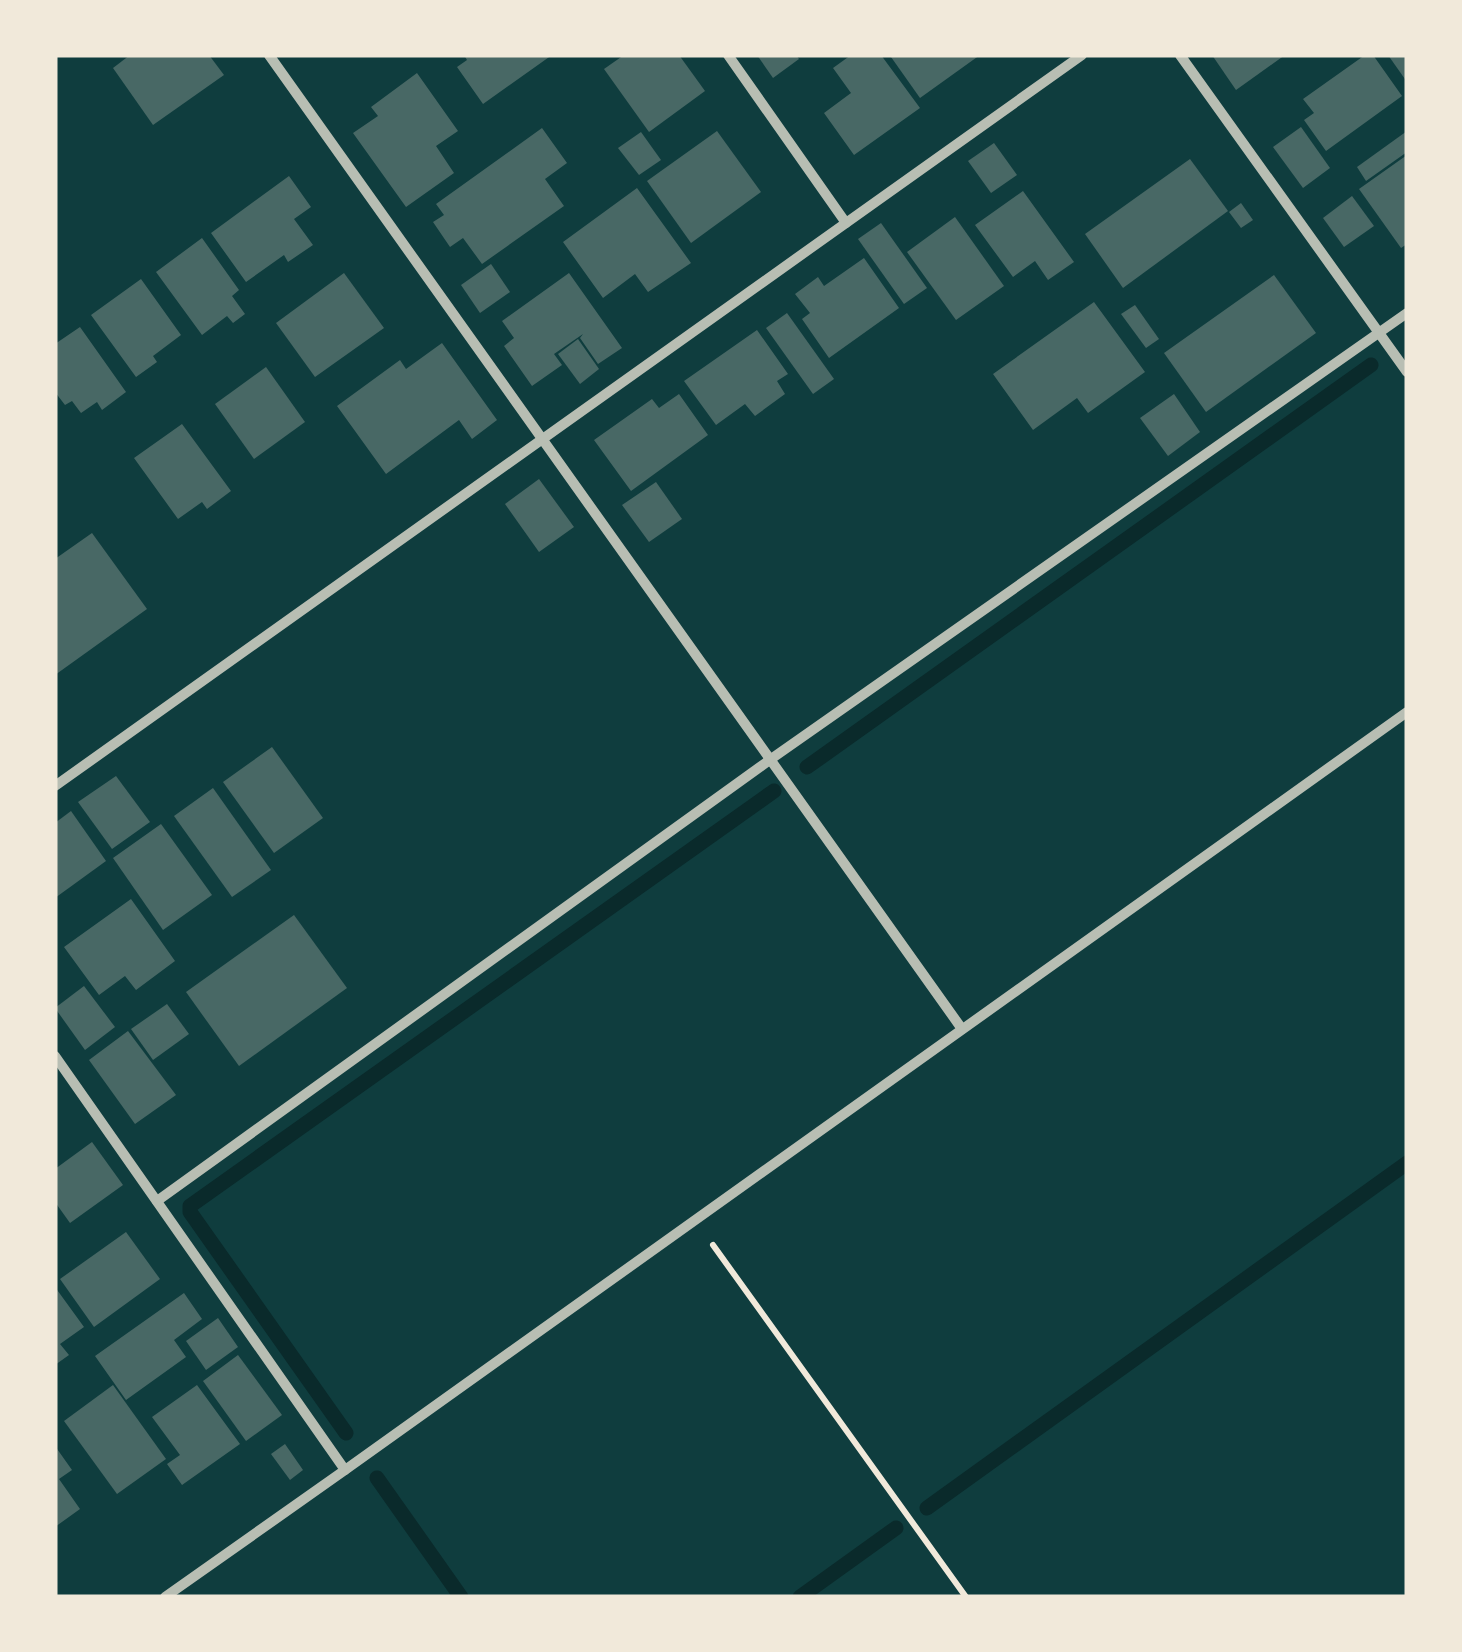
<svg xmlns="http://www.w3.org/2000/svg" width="1462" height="1652" font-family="Commissioner,sans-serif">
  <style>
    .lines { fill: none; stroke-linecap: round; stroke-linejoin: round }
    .stream { stroke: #0a2a2b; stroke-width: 15 }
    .building { fill: #486865 }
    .path { stroke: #f1e9da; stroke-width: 6 }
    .minor { stroke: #b8beb3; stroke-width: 10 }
  </style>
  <rect width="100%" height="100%" fill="#0f3d3e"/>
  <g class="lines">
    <!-- stream -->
    <g class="stream">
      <path d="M807,767l564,-402"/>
      <path d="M346,1433l-156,-221v-6l584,-415"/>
      <path d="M377,1478l84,119"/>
      <path d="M927,1508l480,-345"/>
      <path d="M800,1597l96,-69"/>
    </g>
  </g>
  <!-- building -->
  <g class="building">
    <path d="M130,55h79l15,20 -71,50 -40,-57z"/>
    <path d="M464,55h88l-69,49 -26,-37 10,-7z"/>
    <path d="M624,55h55l26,36 -56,41 -45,-63z"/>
    <path d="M757,55h39l3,4 -26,19z"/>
    <path d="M851,55h30l39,53 -66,47 -30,-42 27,-20 -18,-25z"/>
    <path d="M894,55h86l-60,43 -29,-41z"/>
    <path d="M1212,55h73l-49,35z"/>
    <path d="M1365,55h8l29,41 -76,55 -22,-31 10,-7 -11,-14z"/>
    <path d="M1388,55h19v27z"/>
    <path d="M417,73l41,58 -22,15 18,27 -48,34 -53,-74 25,-17 -7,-9z"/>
    <path d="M1301,127l29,41 -27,20 -30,-41z"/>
    <path d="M542,128l25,35 -22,16 19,27 -82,58 -19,-26 -13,9 -17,-25 11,-7 -8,-11z"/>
    <path d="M717,131l44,61 -70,51 -44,-62z"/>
    <path d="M1407,131v21l-41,29 -9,-14z"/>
    <path d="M641,132l20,28 -22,15 -21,-27z"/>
    <path d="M994,143l23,32 -26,18 -23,-32z"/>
    <path d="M1407,155v89l-6,4 -42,-59z"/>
    <path d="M1190,159l38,52 -105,77 -38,-54z"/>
    <path d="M289,176l22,31 -17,12 19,26 -25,17 -4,-7 -38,27 -35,-49z"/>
    <path d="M637,188l54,75 -43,29 -13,-18 -32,24 -40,-56z"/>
    <path d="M1023,191l51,71 -26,18 -13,-19 -22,16 -38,-52z"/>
    <path d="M1352,196l22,30 -30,21 -21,-29z"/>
    <path d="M1241,203l12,17 -12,8 -12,-16z"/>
    <path d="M955,217l49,69 -48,34 -49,-68z"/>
    <path d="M881,223l46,65 -23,16 -46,-65z"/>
    <path d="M202,238l37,52 -7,6 13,18 -12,9 -6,-7 -25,19 -46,-63z"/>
    <path d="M864,258l35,50 -70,50 -27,-39 8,-6 -15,-19 23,-17 6,9z"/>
    <path d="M491,264l19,28 -30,21 -19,-28z"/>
    <path d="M344,273l40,55 -69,49 -39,-54z"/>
    <path d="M569,273l53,75 -24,16 -18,-26 3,-4 -29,20 8,11 -30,21 -28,-40 10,-8 -12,-17z"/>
    <path d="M1274,275l42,58 -110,79 -42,-59z"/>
    <path d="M141,279l40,56 -28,21 4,6 -21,15 -45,-62z"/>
    <path d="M1094,302l51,70 -57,41 -11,-15 -44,32 -40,-56z"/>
    <path d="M1135,305l24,34 -13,9 -25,-34z"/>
    <path d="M787,313l47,66 -21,15 -47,-66z"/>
    <path d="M80,327l46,65 -24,18 -5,-8 -16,11 -9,-12 -7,4 -10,-13v-48z"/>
    <path d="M757,330l31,44 -11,7 8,13 -30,22 -10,-12 -29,21 -32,-44z"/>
    <path d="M578,339l21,30 -19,15 -22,-30z"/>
    <path d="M442,343l55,77 -25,19 -13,-19 -73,54 -49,-68 63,-46 6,9z"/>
    <path d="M266,367l39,55 -51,37 -39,-55z"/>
    <path d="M679,394l29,41 -77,56 -37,-51 58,-41 7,9z"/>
    <path d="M1174,394l26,38 -32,24 -28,-38z"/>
    <path d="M182,424l49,67 -24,18 -5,-7 -24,17 -44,-61z"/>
    <path d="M539,479l35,48 -35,25 -34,-48z"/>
    <path d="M656,482l26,37 -33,23 -27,-37z"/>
    <path d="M92,533l55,76 -92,66v-116z"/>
    <path d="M272,747l51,71 -49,35 -51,-71z"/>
    <path d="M116,776l34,46 -38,27 -34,-47z"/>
    <path d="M213,788l58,82 -39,27 -58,-81z"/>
    <path d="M71,811l35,50 -51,37v-75z"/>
    <path d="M161,824l51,71 -49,35 -50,-72z"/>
    <path d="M131,899l44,62 -39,29 -11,-14 -26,19 -35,-48z"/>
    <path d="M294,915l53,73 -108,78 -53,-74z"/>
    <path d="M84,986l31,41 -30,23 -30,-42z"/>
    <path d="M167,1004l22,30 -36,26 -22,-31z"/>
    <path d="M128,1031l48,64 -41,29 -46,-64z"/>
    <path d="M92,1142l31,43 -53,38 -15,-21v-33z"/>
    <path d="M126,1232l34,47 -66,48 -34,-48z"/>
    <path d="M55,1287l29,40 -24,17 9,11 -14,10z"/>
    <path d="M184,1293l18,26 -28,21 12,17 -60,43 -31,-44z"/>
    <path d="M218,1318l20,29 -32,23 -20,-29z"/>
    <path d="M238,1355l44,60 -36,26 -43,-60z"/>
    <path d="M113,1385l53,74 -49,35 -53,-73z"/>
    <path d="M197,1385l43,59 -58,41 -15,-21 13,-9 -28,-38z"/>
    <path d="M285,1444l18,26 -13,10 -19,-26z"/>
    <path d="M55,1446l17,24 -13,9 21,30 -25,18z"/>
  </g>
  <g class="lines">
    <!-- path -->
    <path class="path" d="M713,1245l253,352"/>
    <!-- minor -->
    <g class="minor">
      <path d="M269,55l693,974"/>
      <path d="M728,55l118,168"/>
      <path d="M1180,55l227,317"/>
      <path d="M55,786l1027,-731"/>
      <path d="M55,1056l290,414 -180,127"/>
      <path d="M157,1201l614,-442 636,-446"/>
      <path d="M345,1470l1062,-758"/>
    </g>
  </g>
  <!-- border -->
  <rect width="1462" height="1652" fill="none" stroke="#f1e9da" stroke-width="115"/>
</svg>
